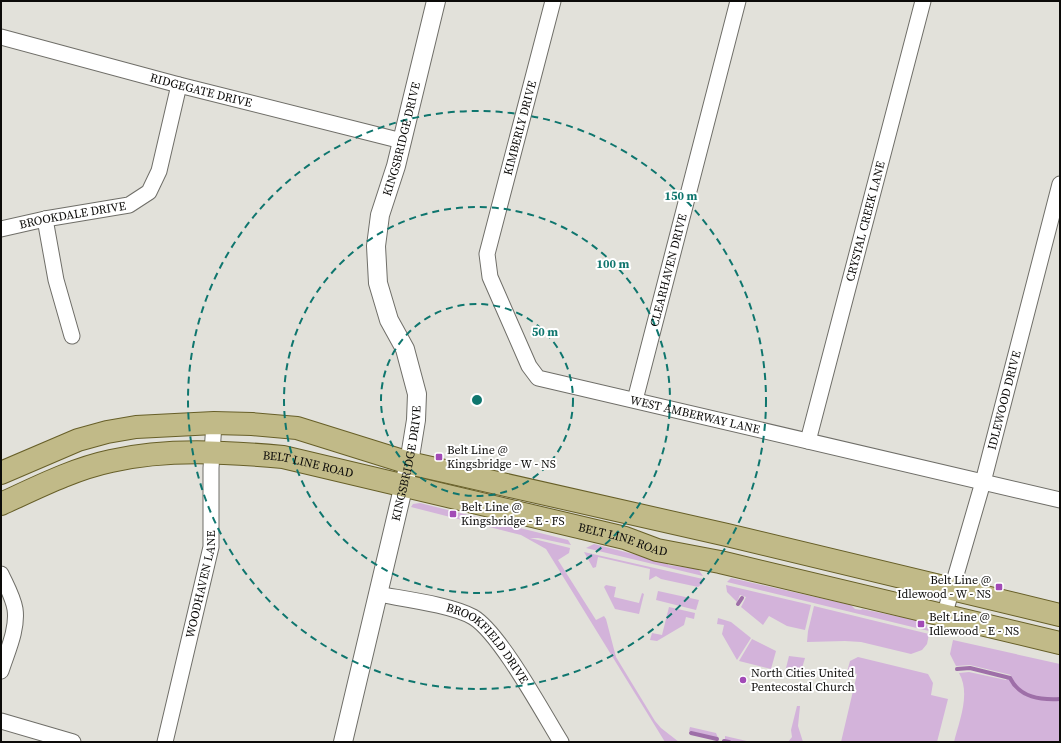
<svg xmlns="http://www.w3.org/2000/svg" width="1061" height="743" font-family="'Source Serif 4',serif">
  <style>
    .green { fill: #d3b3da }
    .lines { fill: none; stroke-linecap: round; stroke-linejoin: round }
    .stream { stroke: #9e6fa8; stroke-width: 4 }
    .minor-casing { stroke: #6f6e68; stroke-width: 17 }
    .tertiary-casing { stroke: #6f6e68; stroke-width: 20 }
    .primary-casing { stroke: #675f28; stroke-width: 24 }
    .minor { stroke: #fff; stroke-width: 15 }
    .tertiary { stroke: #fff; stroke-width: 18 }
    .primary { stroke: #c1ba88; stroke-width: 22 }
    .ring { fill: none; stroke: #0f766e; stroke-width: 2; stroke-dasharray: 7 5 }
    .poi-dot { fill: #a24ab6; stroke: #fff; stroke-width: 1.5 }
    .labels { text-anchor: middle; stroke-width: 4; stroke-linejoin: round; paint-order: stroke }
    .street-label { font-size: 12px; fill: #0c0b09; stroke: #fff }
    .poi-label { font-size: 12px; fill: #0c0b09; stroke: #fff; text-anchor: start }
    .centre { fill: #0f766e; stroke: #fff; stroke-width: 2 }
    .ring-label { font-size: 12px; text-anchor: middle; font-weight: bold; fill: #0f766e; stroke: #fff; stroke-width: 4; stroke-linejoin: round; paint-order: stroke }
  </style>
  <rect width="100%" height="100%" fill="#e2e1da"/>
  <!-- green -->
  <g class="green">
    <path d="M420,503l148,37 3,5 -33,-7h-8l40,10 -1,5 -11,7 38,60 8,-4 2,3 10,38 39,64 6,7 18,14h-14l-119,-193 -25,-14 -110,-28 2,-3z"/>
    <path d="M594,544l74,19v2l30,4 5,7 -117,-28z"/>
    <path d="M584,552l119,27 -1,5 -4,3 -37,-8 -5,-3 -7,4 1,-11 -52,-12 -2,10 -3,1z"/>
    <path d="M731,578l120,27 4,4 6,1 1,-1 58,12 6,3 3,7 -202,-49z"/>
    <path d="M606,585l10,2 -2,10 25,6 3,-10 2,1 -5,20 -24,-5 -11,-22z"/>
    <path d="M726,585l85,20 -6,25 -18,-4 -18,-10 -6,9 -22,-18 5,-10 -6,-2 -3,7 -10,-10z"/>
    <path d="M658,591l41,9 -3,10 -40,-10z"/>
    <path d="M814,606l115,28 -2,10 -5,6 -11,4 -50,-12 -16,-1 -38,1 1,-11z"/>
    <path d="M669,607l26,6 -1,6 -8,-2 -2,8 -27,16 -7,-1 2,-7 10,2z"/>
    <path d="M718,618l13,4 20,16 -14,22 -15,-26 2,-9 -7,-1z"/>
    <path d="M752,639l24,12 -5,18 -32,-8z"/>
    <path d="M953,640l107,24v78h-106c5,-21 17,-48 5,-69l10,-1 37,8 5,-5 -41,-10 -14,1 -6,-12z"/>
    <path d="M789,656l16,2 -5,17 -15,-3z"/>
    <path d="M858,657l70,17 5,9 -2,12 17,4 -11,43h-96l16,-68 -10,-2 3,-11z"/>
    <path d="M797,706h3l-2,20 5,16h-15l4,-5 -1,-7z"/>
    <path d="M690,727l26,6 2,5 -29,-7z"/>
    <path d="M725,736l26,6h-16l-10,-2z"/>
  </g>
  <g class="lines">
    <!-- stream -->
    <g class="stream">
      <path d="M738,604l4,-6"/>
      <path d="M957,669l13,-1 40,10c10,20 31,22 50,21"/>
      <path d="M691,733l26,6"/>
      <path d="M724,741l5,1"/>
    </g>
    <!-- minor casing -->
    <g class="minor-casing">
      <g id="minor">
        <path id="s1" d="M553,1l-66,253 3,23 39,89 9,12 522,122"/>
        <path id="s2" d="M1,37l178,48 223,56"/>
        <path d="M45,219l11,61 16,56"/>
        <path id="s3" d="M1,229l44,-10 84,-14 20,-13 10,-21 20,-86"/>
        <path id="s4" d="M635,400l103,-399"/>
        <path id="s5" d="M808,441l115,-440"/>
        <path d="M1,574c5,11 12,23 14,35 3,20 -8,43 -14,62"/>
        <path id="s6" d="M378,594c26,5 74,11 95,23 27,16 70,96 88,125"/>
        <path id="s7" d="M944,616l39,-134 77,-298"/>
        <path d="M1,721l72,21"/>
        <path id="s8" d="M165,742l46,-195v-79l3,-45"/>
      </g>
    </g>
    <!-- tertiary casing -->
    <g class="tertiary-casing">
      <g id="tertiary">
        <path id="s9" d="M343,742l66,-279 7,-43 1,-26 -12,-45 -16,-29 -11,-37 -2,-37 4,-31 16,-49 40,-165"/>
      </g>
    </g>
    <!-- primary casing -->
    <g class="primary-casing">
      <g id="primary">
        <path d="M1,473l77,-33 29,-8 29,-5 78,-4 38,1 45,4 112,35 318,72 333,80"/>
        <path id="s10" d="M1,504c35,-16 72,-35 110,-43 56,-13 116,-9 172,-4l342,81 32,12 63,12 340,81"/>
      </g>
    </g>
    <!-- minor -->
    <use href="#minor" class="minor"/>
    <!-- tertiary -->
    <use href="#tertiary" class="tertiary"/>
    <!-- primary -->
    <use href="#primary" class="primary"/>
  </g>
  <!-- distance rings -->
  <g class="ring">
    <circle cx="477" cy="400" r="96"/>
    <circle cx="477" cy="400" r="193"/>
    <circle cx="477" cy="400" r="289"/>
  </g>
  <!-- markers -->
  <g class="poi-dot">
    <rect x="435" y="453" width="8" height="8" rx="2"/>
    <rect x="449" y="510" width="8" height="8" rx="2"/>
    <rect x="995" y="583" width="8" height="8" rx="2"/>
    <rect x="917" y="620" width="8" height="8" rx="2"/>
    <circle cx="743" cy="680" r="4"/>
  </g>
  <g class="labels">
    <!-- street labels -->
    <g class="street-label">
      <text dy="4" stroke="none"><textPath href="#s2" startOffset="207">RIDGEGATE DRIVE</textPath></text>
      <text transform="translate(520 128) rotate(-75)" y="4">KIMBERLY DRIVE</text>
      <text dy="4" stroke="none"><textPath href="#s9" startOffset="622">KINGSBRIDGE DRIVE</textPath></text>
      <text dy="4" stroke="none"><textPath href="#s3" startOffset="73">BROOKDALE DRIVE</textPath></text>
      <text dy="4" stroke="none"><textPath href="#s5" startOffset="227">CRYSTAL CREEK LANE</textPath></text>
      <text dy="4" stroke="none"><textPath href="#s4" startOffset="134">CLEARHAVEN DRIVE</textPath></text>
      <text dy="4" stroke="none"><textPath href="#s7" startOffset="224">IDLEWOOD DRIVE</textPath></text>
      <text dy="4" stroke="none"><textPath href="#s1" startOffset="558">WEST AMBERWAY LANE</textPath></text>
      <text dy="4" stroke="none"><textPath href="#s9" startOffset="286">KINGSBRIDGE DRIVE</textPath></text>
      <text dy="4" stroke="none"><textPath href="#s10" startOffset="317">BELT LINE ROAD</textPath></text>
      <text dy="4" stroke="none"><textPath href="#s10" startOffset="641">BELT LINE ROAD</textPath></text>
      <text dy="4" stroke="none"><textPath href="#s8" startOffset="162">WOODHAVEN LANE</textPath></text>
      <text dy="4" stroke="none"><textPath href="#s6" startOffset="126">BROOKFIELD DRIVE</textPath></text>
    </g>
    <!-- poi labels -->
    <g class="poi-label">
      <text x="447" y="454">Belt Line @<tspan x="447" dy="14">Kingsbridge - W - NS</tspan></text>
      <text x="461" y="511">Belt Line @<tspan x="461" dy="14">Kingsbridge - E - FS</tspan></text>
      <text x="991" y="584" text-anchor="end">Belt Line @<tspan x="991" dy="14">Idlewood - W - NS</tspan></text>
      <text x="929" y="621">Belt Line @<tspan x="929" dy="14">Idlewood - E - NS</tspan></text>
      <text x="751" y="677">North Cities United<tspan x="751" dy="14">Pentecostal Church</tspan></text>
    </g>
  </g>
  <circle cx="477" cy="400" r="6" class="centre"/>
  <g class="ring-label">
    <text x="681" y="200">150 m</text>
    <text x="613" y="268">100 m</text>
    <text x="545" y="336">50 m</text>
  </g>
  <!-- border -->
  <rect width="1061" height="743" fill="none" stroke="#0c0b09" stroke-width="4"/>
</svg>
